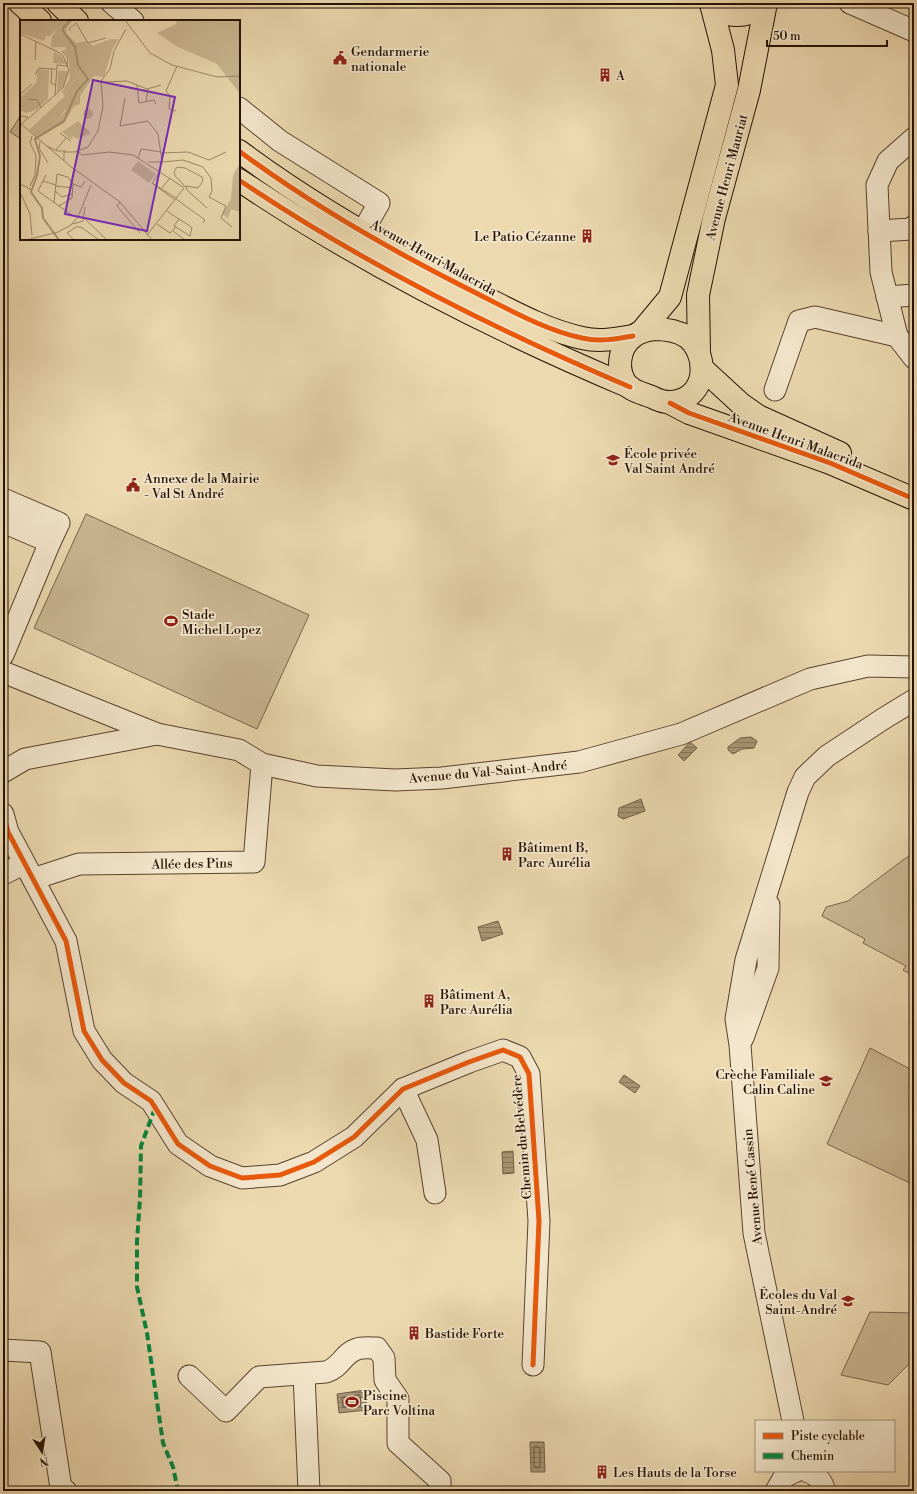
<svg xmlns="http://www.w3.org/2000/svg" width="917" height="1494" font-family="'Libre Bodoni',serif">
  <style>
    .garden { fill: #cab792; stroke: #78644a }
    .water { fill: url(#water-rules); stroke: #746046 }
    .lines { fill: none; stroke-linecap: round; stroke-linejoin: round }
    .shore { stroke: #66533a; stroke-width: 1 }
    .minor-casing { stroke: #57432d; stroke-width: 23 }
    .major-casing { stroke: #251101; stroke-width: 24 }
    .minor { stroke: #f3e6cc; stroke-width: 21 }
    .major { stroke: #ecd9b0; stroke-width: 22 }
    .quiet { stroke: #00873e; stroke-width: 4; stroke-dasharray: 8 4; stroke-linecap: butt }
    .cycleway-casing { stroke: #f3e6cc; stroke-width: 8 }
    .cycleway { stroke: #e8590c; stroke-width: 5 }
    .labels { text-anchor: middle; stroke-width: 3.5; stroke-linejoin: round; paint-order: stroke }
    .poi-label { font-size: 13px; fill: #251101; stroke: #f3e6cc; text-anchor: start }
    .street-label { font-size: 13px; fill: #251101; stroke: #f3e6cc }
    .inset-river { fill: none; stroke: #a89574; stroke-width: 2 }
    .inset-road { fill: none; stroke: #9c896a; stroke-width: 1 }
    .view { fill: #7b2cbf; fill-opacity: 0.15; stroke: #7b2cbf; stroke-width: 2 }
    .inset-edge { fill: none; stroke: #251101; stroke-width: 2 }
  </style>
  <defs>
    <pattern id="water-rules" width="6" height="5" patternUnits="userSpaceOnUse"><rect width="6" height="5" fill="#a89574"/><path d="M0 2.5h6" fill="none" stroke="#89785d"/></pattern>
  </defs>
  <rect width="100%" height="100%" fill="#ecd9b0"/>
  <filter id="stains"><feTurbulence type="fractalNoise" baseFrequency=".005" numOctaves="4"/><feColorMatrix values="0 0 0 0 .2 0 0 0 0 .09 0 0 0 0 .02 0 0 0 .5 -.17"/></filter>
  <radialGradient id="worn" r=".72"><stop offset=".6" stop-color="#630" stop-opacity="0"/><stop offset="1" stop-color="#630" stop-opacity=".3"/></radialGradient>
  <!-- garden -->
  <g class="garden">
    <path d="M21,115v24l-11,-7z"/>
    <path d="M86,514l223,101 -52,114 -223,-101z"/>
    <path d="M914,852v124l-11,-6 3,-4 -43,-23 2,-4 -43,-23 4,-9 22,-6z"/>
    <path d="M870,1048l44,23v108l-2,5 -85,-40z"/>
    <path d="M870,1312l44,1v46l-26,26 -47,-10z"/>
  </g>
  <!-- water -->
  <g class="water">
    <path d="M751,737l6,4 -3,7 -12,1 -9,5 -5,-4v-3l12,-9z"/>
    <path d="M690,742l7,6 -13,13 -6,-6z"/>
    <path d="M641,799l4,12 -22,8 -5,-3 1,-8z"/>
    <path d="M3,894h3l-1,22 -2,-1z"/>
    <path d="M498,921l5,13 -21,7 -4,-14z"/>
    <path d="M624,1075l16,11 -5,7 -16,-11z"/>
    <path d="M513,1151l1,22 -11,1 -1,-22z"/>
    <path d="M365,1390l2,20 -28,3 -2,-19z"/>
    <path d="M530,1442h14l1,30h-14z"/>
  </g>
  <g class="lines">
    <!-- shore -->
    <g class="shore">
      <path d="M360,1395l1,11 -18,1 -1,-9z"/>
      <path d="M536,1446l4,2v18l-1,2 -5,-2v-18z"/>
    </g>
    <!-- minor casing -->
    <g class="minor-casing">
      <g id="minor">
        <path d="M112,3l21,18"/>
        <path d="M850,3l64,28"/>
        <path d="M239,108l41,33 99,62 -25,44"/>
        <path d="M914,138l-26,23 -11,24 4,87 16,64 17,22"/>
        <path d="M879,231l32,-2 3,-3"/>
        <path d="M887,297l27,-2"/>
        <path d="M775,390l24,-69 16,-4 82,19"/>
        <path d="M3,499l56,24 -9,19 -47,-20"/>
        <path d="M3,655l47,-113"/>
        <path d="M3,672l154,62 82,16 23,14 55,12 78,4 47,-2 137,-16 102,-28 129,-55 58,-13 46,1"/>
        <path d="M3,772l22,-13 132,-25"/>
        <path d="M3,814l5,18 58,109 18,90 18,29 22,23 27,18 27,43 32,22 32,12 38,-3 34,-13 40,-25 49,-48 66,-27 34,-12 17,7 9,17 10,147 -6,144"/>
        <path d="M3,874l20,-10"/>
        <path d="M33,879l46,-15 175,-2 8,-98"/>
        <path d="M743,1038l25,-70 1,-63"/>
        <path d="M403,1089l24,51 8,53"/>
        <path d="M3,1350l37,2 21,136 5,3"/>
        <path d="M304,1374l5,117"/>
        <path d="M189,1376l37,35 33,-34 67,-5c16,-5 16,-18 31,-23 5,-2 14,-1 20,-1l7,10 1,22 13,19v44l42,38v10"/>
        <path d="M793,1421l-39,-188 -14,-188 -4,-26 10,-59 52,-168 7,-15 22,-21 56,-37 31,-19"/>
        <path d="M806,1471c11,3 16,10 19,20"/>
        <path d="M776,1491l8,-14 12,-6"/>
      </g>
    </g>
    <!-- major casing -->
    <g class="major-casing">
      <g id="major">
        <path d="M20,3l20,18"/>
        <path d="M58,3l19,18"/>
        <path d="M710,3c14,15 39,17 53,0"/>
        <path d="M239,151c74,55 155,101 237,142 34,17 69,37 106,45 17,4 34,1 51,-2"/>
        <path d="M239,180c123,83 254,149 391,207"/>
        <path d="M654,329c11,0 24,2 33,8 20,16 21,53 -6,63 -10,4 -20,2 -29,-3 -7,-3 -17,-5 -23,-10 -14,-14 -11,-40 5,-51 6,-5 13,-6 20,-7z"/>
        <path d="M641,332l29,-35 57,-212 -4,-35 -12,-46"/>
        <path d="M699,353l-1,-58 16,-77 35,-128 17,-87"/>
        <path d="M703,369l38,35 17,12 82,37"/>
        <path d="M670,403l19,10 141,50 84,36"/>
      </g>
    </g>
    <!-- minor -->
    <use href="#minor" class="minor"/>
    <!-- major -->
    <use href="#major" class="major"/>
    <!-- quiet -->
    <path class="quiet" d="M155,1108l-14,38 -1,53 -3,42v46l10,46 16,110 10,24 5,24"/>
    <!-- cycleway casing -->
    <g class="cycleway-casing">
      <g id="cycleway">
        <path d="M239,151c74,55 155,101 237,142 34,17 69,37 106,45 17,4 34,1 51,-2"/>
        <path d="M239,180c123,83 254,149 391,207"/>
        <path d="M670,403l19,10 141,50 84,36"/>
        <path d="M3,814l5,18 58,109 18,90 18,29 22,23 27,18 27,43 32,22 32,12 38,-3 34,-13 40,-25 49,-48 66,-27 34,-12 17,7 9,17 10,147 -6,144"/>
      </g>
    </g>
    <!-- cycleway -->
    <use href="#cycleway" class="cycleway"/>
  </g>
  <!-- icons -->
  <defs>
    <g id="civic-bare" transform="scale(1.08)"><path d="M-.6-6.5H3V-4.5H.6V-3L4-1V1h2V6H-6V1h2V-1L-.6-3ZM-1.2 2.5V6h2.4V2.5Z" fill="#8f2418" stroke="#f3e6cc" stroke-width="2.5" paint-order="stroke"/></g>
    <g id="building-bare" transform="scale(1.08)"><path d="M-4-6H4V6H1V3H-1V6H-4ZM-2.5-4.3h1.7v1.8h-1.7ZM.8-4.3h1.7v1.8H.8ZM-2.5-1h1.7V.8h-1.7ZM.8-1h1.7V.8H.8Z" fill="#8f2418" stroke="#f3e6cc" stroke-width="2.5" paint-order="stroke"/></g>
    <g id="school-bare" transform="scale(1.08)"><path d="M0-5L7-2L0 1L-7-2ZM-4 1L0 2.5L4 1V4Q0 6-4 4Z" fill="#8f2418" stroke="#f3e6cc" stroke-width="2.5" paint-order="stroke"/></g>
    <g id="stadium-bare" transform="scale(1.08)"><path d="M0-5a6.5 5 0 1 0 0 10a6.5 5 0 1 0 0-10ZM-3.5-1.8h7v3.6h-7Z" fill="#8f2418" stroke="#f3e6cc" stroke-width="2.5" paint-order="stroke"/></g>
  </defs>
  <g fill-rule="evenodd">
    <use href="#civic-bare" x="340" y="58"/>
    <use href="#building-bare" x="605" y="75"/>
    <use href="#building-bare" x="587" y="236"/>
    <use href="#school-bare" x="613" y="460"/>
    <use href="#civic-bare" x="133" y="485"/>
    <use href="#stadium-bare" x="171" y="621"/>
    <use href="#building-bare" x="507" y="854"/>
    <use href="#building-bare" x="429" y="1001"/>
    <use href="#school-bare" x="826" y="1081"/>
    <use href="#school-bare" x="848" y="1301"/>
    <use href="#building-bare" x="414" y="1333"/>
    <use href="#stadium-bare" x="352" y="1402"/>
    <use href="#building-bare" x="602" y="1472"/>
  </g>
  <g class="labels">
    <!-- poi labels -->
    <g class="poi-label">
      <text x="351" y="56">Gendarmerie<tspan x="351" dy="15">nationale</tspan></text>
      <text x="616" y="80">A</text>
      <text x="576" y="241" text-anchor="end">Le Patio Cézanne</text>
      <text x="624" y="458">École privée<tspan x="624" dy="15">Val Saint André</tspan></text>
      <text x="144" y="483">Annexe de la Mairie<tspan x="144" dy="15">- Val St André</tspan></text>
      <text x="182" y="619">Stade<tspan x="182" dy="15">Michel Lopez</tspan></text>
      <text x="518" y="852">Bâtiment B,<tspan x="518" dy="15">Parc Aurélia</tspan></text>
      <text x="440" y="999">Bâtiment A,<tspan x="440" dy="15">Parc Aurélia</tspan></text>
      <text x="815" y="1079" text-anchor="end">Crèche Familiale<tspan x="815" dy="15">Calin Caline</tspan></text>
      <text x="837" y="1299" text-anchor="end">Écoles du Val<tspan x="837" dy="15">Saint-André</tspan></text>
      <text x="425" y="1338">Bastide Forte</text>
      <text x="363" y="1400">Piscine<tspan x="363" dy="15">Parc Voltina</tspan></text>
      <text x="613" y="1477">Les Hauts de la Torse</text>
    </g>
    <!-- street labels -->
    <g class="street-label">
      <text transform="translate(726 177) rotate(-75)" y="5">Avenue Henri Mauriat</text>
      <text transform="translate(434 257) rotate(29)" y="5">Avenue Henri Malacrida</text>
      <text transform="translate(796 440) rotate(20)" y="5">Avenue Henri Malacrida</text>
      <text transform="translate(488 771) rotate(-5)" y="5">Avenue du Val-Saint-André</text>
      <text transform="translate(192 863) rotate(-1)" y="5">Allée des Pins</text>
      <text transform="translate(521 1137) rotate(-95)" y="5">Chemin du Belvédère</text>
      <text transform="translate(752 1187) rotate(-95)" y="5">Avenue René Cassin</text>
    </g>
  </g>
  <!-- overview -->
  <g transform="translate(20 20)">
    <rect width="220" height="220" fill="#ecd9b0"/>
    <path d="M157,0h63v74l-23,-30 -39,-17 -21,-14 19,-9z" fill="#cab792"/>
    <path d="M49,0h4l-6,7 -1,6 10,10 10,-2 7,5 17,-7h9l-7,11 -8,27 -10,-1 -14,20v8l-6,2 -10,17 -27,15 -5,-6 20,-14 5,3 8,-9 4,-12 -5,-5 13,-17 -4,-29 -14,-17v-4zM218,146h2v46l-9,-3 -3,9 -6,-4 9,-15 2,-24z" fill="#cab792"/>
    <path d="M0,0h49l-10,8v4l14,17 5,27 -14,19 -2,-3 8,-14 -1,-20 -6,-8h3v-3h-15l1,-10 6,-9 -8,8h-4l-2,5 -24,-8zM34,32l7,4 5,8 -13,-1zM18,49l11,1 -1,29 -12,11 -10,3 -6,-3v-12l16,-15zM38,51h10l-4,14 -7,8zM45,76l4,4 -2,7 -10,14 -5,-3 -20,14 -3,-2zM63 94a5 5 0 1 1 10 0a5 5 0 1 1-10 0ZM58,101l13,12 -14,6 -4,-3 -2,3 -9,-7zM118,141l18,13 -7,9 -18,-13z" fill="#cab792"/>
    <path class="inset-river" d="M39,220l-16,-22 -1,-10 -11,-16 6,-17 3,-19 -5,-17 29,-18 13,-30 11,-12 -10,-14 -3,-18 -12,-16v-3l8,-8"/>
    <path class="inset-road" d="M105,0l25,33 22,12 45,12 23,-1M51,11l-2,-2 7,-6 12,20 18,-5M0,14l38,18 5,4 6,14 -6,18 -35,31M42,31l6,7 -1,7M15,40l1,-19M15,55l4,-7 13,1M86,62l21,-1 20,8 14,-4M35,65l-4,-2 1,-14h4M117,65l2,18 15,-3 2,4M0,75l12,-11M35,75l2,-30 11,1M105,78l-5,28 28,-5 10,13 4,28h-14M8,79l9,1 4,8M126,82l2,-13M156,91l-7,-2 1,-13 -4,-5 11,-25M0,96l8,1 -6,7M0,103l50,43 50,36 32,38M40,113l11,8M20,122l-1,6 9,15M27,126l10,5h9M36,130l10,-12M57,131l5,4 27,-3 24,3 50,32 3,-1 1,4 20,18M141,133l27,-1 21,8 17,-8M118,138l3,-9 20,3M44,141v-9h11l13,-5 10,-16 5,-25 -2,-25 9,-12 4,-18 12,-22M142,142l21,-2 20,7 8,11 1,13 -3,6M26,155l-8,16 35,25M23,161l13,4M133,162l7,-11M0,164l12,6M53,164l8,3 4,-6M164,165l-9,-9 -1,-4 3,-5 8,1 17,9 1,4 -5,7 -12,-2M10,166l5,-11 1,-20 -6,-12 2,-7M36,166l17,2M141,169l9,-11M35,171l7,6 10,-3M0,172l10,22 2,21M189,177l17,9 -5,12 11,9M156,179l29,21 -2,3M155,180l-23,-17 24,15M100,182l-3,4 23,27M34,183l3,-29 11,3 5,7 -1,14 -13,8M147,191l4,3 19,12 2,2 -2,8 -16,-10 5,-7M64,198l23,22M53,204l10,-3 2,-14M137,204l13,9 6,-6M153,211l12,9M127,215l37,-47M10,219l28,-7 13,-7 7,-8 13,-32M54,220l-7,-7 9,-6h5l18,13"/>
    <path class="view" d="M73,60l82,17 -28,134 -82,-17z"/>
    <rect width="220" height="220" class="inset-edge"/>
  </g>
  <!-- margin -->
  <rect width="917" height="1494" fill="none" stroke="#ecd9b0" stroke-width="16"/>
  <rect x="4" y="4" width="909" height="1486" fill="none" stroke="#251101" stroke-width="2"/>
  <rect x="8" y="8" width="901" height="1478" fill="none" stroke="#251101"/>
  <!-- legend -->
  <rect x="755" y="1420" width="140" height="52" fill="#f3e6cc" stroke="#a1917b"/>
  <rect x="763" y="1433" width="20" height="6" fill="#e8590c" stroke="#a1917b"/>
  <text x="791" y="1440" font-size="12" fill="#251101">Piste cyclable</text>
  <rect x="763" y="1453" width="20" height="6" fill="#00873e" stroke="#a1917b"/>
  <text x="791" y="1460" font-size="12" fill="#251101">Chemin</text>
  <!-- north arrow -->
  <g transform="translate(42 1452) rotate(168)" stroke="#f3e6cc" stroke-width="3" paint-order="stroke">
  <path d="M0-3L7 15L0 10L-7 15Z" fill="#251101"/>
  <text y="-6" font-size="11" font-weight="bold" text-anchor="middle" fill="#251101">N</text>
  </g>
  <!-- scale -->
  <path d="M767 40v6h120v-6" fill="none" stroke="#251101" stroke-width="2"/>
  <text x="773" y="40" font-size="12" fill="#251101" stroke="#f3e6cc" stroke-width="3" paint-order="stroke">50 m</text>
  <rect width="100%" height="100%" filter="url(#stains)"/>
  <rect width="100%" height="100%" fill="url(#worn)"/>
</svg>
